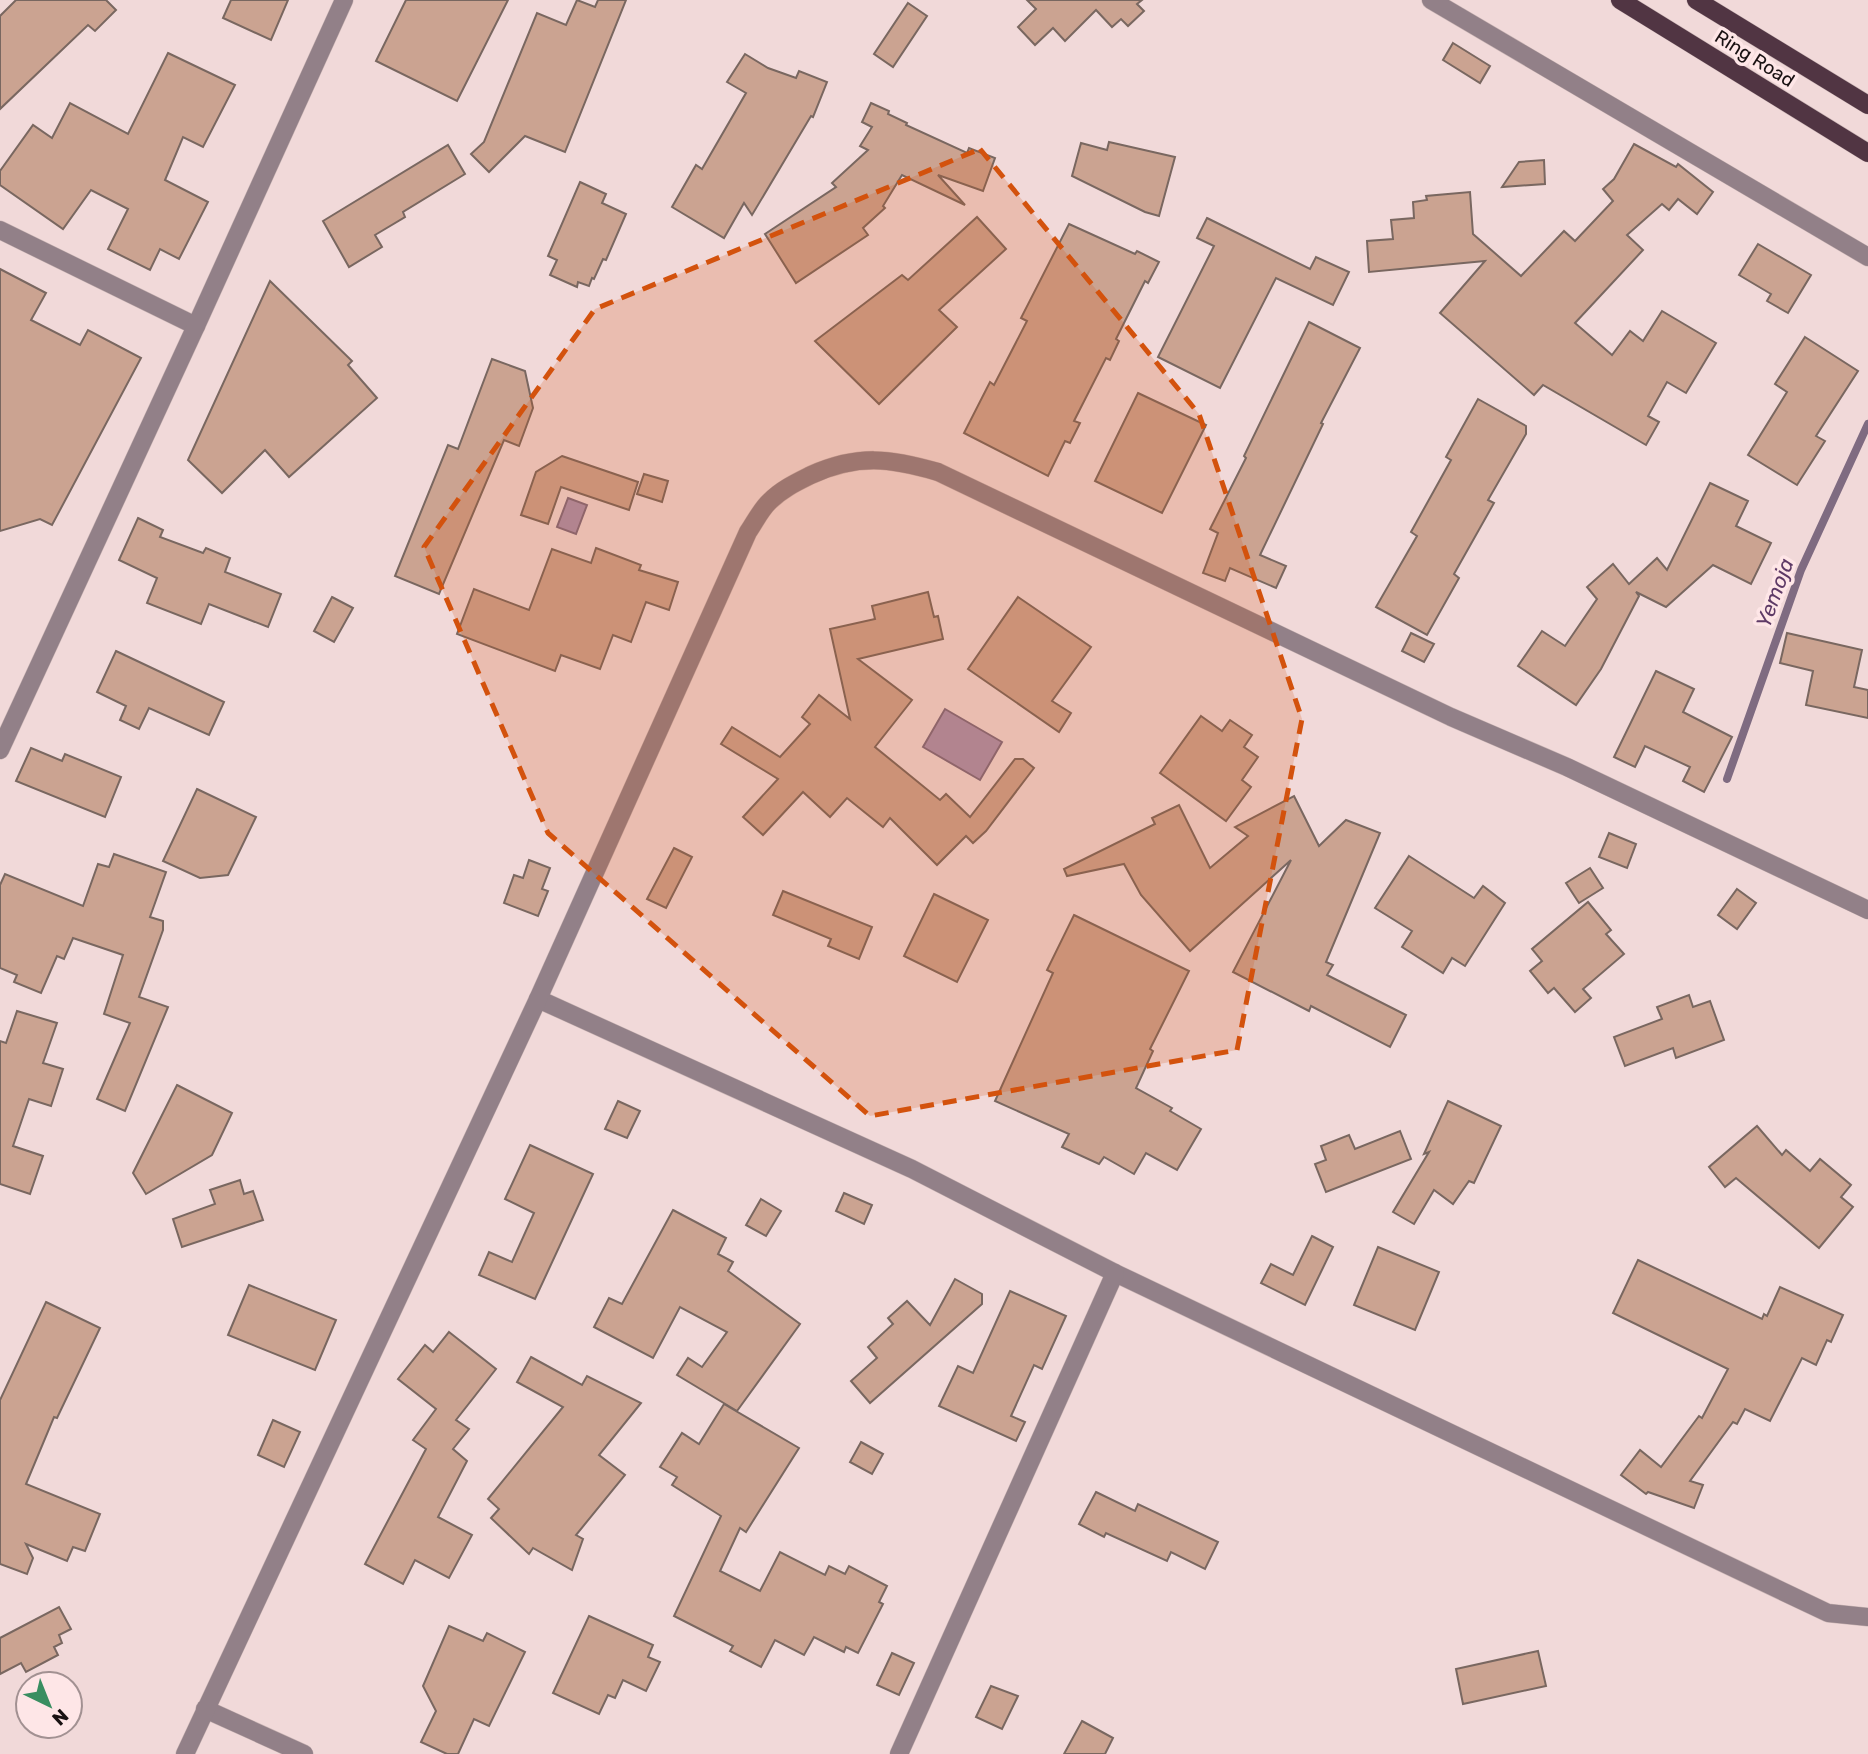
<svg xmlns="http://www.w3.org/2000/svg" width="1868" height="1754" font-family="Rubik,sans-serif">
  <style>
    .water { fill: #ab91b0; stroke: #7f6b81; stroke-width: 2 }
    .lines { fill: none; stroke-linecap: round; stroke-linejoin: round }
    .stream { stroke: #7f6b81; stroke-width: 8 }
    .building { fill: #cba391; stroke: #796760; stroke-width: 2 }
    .minor-casing { stroke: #cab5b5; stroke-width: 19 }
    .primary-casing { stroke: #cab5b5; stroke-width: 19 }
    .minor { stroke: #928088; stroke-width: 18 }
    .primary { stroke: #513543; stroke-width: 18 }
    .marked { fill: #d3520d; fill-opacity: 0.2; stroke: #d3520d; stroke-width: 5; stroke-dasharray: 14 9; stroke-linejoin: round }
    .labels { text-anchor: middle; stroke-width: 7; stroke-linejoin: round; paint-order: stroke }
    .street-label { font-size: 19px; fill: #191112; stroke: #fee6e7 }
    .water-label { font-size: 21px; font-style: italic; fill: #5e3a66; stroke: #fee6e7 }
  </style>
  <rect width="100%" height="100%" fill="#f1d9d9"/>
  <!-- water -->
  <g class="water">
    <path d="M568,498l19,7 -11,29 -19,-7z"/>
    <path d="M945,709l57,33 -22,38 -57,-33z"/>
  </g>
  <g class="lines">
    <!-- stream -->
    <path class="stream" d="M1727,779l74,-209 67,-146"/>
  </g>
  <!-- building -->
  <g class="building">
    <path d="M16,0h90l10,10 -21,21 -7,-6 -88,84v-93z"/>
    <path d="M231,0h57l-17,40 -48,-22z"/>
    <path d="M406,0h102l-51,101 -81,-40z"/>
    <path d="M577,0l18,7 3,-7h28l-61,152 -40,-16 -36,36 -18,-18 13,-12 53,-129 29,12z"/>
    <path d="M1027,0h115l-5,4 7,7 -16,15 -7,-7 -9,8 -16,-17 -31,31 -12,-13 -18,17 -17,-18 18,-18z"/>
    <path d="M908,3l19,13 -34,51 -19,-13z"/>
    <path d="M1453,43l37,23 -10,17 -37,-23z"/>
    <path d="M168,53l67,32 -32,62 -20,-10 -18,43 43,22 -29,57 -19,-10 -10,21 -42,-21 20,-40 -37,-19 -28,39 -63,-44v-14l33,-46 19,13 18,-35 58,31z"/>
    <path d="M745,54l23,14 28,10 3,-7 28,11 -14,35 -2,-1 -59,99 -8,-12 -20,35 -52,-31 24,-42 6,4 44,-76 -19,-11z"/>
    <path d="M871,103l18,8 -1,3 19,9 -1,2 61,28 2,-5 26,10 -12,33 -45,-16 27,30 -63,-30 -19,31 2,2 -22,20 5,7 -72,48 -31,-49 71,-47 -4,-4 36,-33 -8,-4 12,-19 -10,-5z"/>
    <path d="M1109,142l66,15 -16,59 -14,-4 -73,-36 9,-33 26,7z"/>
    <path d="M1634,144l42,23 2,-3 35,28 -16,22 -19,-15 -9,11 -7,-6 -35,31 16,15 -68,73 37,32 18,-24 13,10 19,-30 54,32 -30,50 -19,-11 -19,34 11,6 -13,23 -103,-60 -9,10 -94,-82 45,-52 -116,11 -2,-31 26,-2 -2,-19 23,-2 -1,-16 14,-2 -1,-4 44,-4 3,42 48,42 43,-45 11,10 38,-40 -10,-12 11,-10z"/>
    <path d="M448,145l17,29 -62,38 2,5 -30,18 7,12 -33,20 -26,-46z"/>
    <path d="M1544,160l1,24 -43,3 17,-25z"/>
    <path d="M580,182l26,12 -4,9 24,11 -20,46 -3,-1 -9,20 -2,-1 -3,8 -11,-4 -1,5 -27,-12 7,-15 -9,-4z"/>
    <path d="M977,217l29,32 -67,61 18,17 -78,77 -64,-63 87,-66 6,5z"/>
    <path d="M1207,218l103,51 6,-12 33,15 -16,33 -57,-27 -56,110 -62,-31 56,-111 -17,-8z"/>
    <path d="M1069,224l66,30 2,-3 22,11 -11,21 -3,-2 -29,58 3,2 -9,19 -4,-2 -32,63 6,2 -10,20 -5,-2 -17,35 -84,-43 26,-51 4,3 33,-64 -6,-3z"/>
    <path d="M1758,244l53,31 -23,38 -21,-12 4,-7 -32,-19z"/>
    <path d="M0,269l46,24 -15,27 49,25 8,-15 53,28 -89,167 -12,-6 -40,12z"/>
    <path d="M270,281l82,80 -4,4 29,33 -88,79 -24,-27 -43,43 -34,-33z"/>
    <path d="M1309,322l51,26 -39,75 2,1 -63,131 26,11 -10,22 -46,-20 -5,13 -22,-8 15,-40 -8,-4 36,-71 -2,-2z"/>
    <path d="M1805,337l53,34 -42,65 9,5 -28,44 -49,-30 39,-63 -12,-8z"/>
    <path d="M492,359l33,12 8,37 -14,38 -15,-6 -65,154 -44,-18 53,-131 10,4z"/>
    <path d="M1138,393l68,32 -44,88 -67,-32z"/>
    <path d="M1478,399l48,27v8l-38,66 6,3 -40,71 5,4 -32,57 -51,-28 41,-71 -6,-4 40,-72 -5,-3z"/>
    <path d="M562,456l76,26 -9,28 -68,-23 -13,37 -27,-9 15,-43z"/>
    <path d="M644,474l24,7 -6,21 -25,-8z"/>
    <path d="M1710,483l38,18 -12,25 35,17 -20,41 -38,-19 -47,42 -30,-15 3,4 -38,73 -25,36 -58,-39 24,-35 23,15 32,-47 -10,-12 26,-23 16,20 28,-26 10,12z"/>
    <path d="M138,518l25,12 -3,7 43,16 3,-5 24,10 -5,14 56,22 -13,33 -59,-23 -8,20 -54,-21 10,-25 -38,-18z"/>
    <path d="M596,548l45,17 -2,5 39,12 -9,28 -23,-8 -15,40 -18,-7 -13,34 -39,-14 -6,16 -98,-37 17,-45 55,21 23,-61 39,14z"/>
    <path d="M928,592l6,25 4,-1 5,23 -85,20 54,41 -37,47 65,53 6,-6 24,23 45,-58h8l11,9 -48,63 -13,12 -7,-7 -29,29 -47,-47 -7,9 -36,-29 -17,19 -27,-25 -40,43 -20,-18 35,-38 -57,-35 11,-17 48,30 30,-33 -8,-7 17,-22 31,24 -20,-90 45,-10 -3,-13z"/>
    <path d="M332,597l21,11 -19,34 -20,-11z"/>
    <path d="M1018,597l73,50 -39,54 19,12 -12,19 -91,-63z"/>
    <path d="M1411,633l23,11 -10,18 -22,-11z"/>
    <path d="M1787,633l75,17 -8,37 14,3v28l-62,-13 7,-34 -33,-8z"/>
    <path d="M116,651l108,51 -15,33 -60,-27 -10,21 -19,-9 6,-14 -29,-14z"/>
    <path d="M1656,671l38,18 -11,23 49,25 -28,55 -21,-11 7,-14 -45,-21 -10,21 -21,-10z"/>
    <path d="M1201,716l21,15 8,-11 22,15 -8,12 14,10 -16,23 9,7 -25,34 -66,-48z"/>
    <path d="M31,748l31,13 3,-7 56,23 -16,40 -89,-36z"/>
    <path d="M197,789l59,28 -28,58 -28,3 -37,-17z"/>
    <path d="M1294,796l25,50 27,-26 34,13 -54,129 7,3 -6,10 79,40 -16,32 -79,-41 -2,5 -76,-39 58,-112 -101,91 -49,-56 -17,-31 -57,12 -3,-7 91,-45 -3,-6 27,-13 31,63 38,-32 -13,-9z"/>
    <path d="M1609,833l27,11 -9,24 -28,-11z"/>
    <path d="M674,848l18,9 -26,51 -19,-9z"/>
    <path d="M114,854l52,18 -16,45 13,4v9l-24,67 29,10 -43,104 -28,-12 33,-76 -26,-9 19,-59 -50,-17 -9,21 -7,-3 -16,37 -27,-11 3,-7 -17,-7v-83l5,-11 78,32 15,-42 11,3z"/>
    <path d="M1409,856l65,42 9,-12 22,17 -40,63 -13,-8 -9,15 -41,-26 10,-16 -37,-23z"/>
    <path d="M529,860l21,8 -8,21 6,2 -10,25 -34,-13 10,-28 9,3z"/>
    <path d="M1590,868l13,20 -24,15 -13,-20z"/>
    <path d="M1737,889l19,14 -19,26 -19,-14z"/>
    <path d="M783,891l89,36 -13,32 -31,-13 3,-7 -58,-24z"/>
    <path d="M934,894l54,26 -31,62 -53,-26z"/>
    <path d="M1588,902l23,28 -5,4 18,20 -41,35 8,9 -16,14 -21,-24 -6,5 -18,-22 12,-10 -10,-12z"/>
    <path d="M1074,915l115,56 -39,78 3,2 -17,37 36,20 -2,3 31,18 -24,41 -31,-17 -12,21 -30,-17 -5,7 -37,-17 7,-13 -74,-33 58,-128 -6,-3z"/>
    <path d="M1689,995l4,12 17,-6 14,39 -48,18 -3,-10 -48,18 -11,-29 48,-18 -5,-12z"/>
    <path d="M17,1011l40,12 -14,40 20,6 -12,37 -22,-7 -16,47 30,10 -13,38 -30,-10v-143l6,2z"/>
    <path d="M177,1085l55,28 -20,42 -66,39 -13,-21z"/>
    <path d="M618,1101l22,10 -13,27 -22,-9z"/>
    <path d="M1448,1101l53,25 -27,57 -5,-2 -16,23 -19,-14 -20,34 -21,-12 36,-60 -5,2z"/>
    <path d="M1757,1126l25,29 4,-5 24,21 10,-12 31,26 -10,12 12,10 -34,41 -83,-70 -11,9 -16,-20z"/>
    <path d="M1400,1131l11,28 -85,33 -11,-28 11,-4 -5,-14 28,-11 6,14z"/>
    <path d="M530,1145l63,29 -58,125 -56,-24 10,-23 23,10 22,-49 -29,-14z"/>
    <path d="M240,1180l4,14 9,-3 10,29 -81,27 -9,-28 42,-15 -5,-14z"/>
    <path d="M844,1193l28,12 -8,19 -28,-13z"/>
    <path d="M761,1199l20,12 -15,25 -20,-11z"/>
    <path d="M673,1210l53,28 -8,16 15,8 -5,9 72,53 -63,87 -60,-36 11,-17 14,9 25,-35 -47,-25 -27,51 -59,-31 15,-29 13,6z"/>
    <path d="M1312,1236l21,11 -28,58 -44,-22 10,-19 22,11z"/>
    <path d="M1378,1247l61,25 -24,58 -61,-25z"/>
    <path d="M1638,1260l124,59 2,-5 3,2 13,-29 63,28 -12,27 -4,-2 -11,25 -14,-7 -32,63 -25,-12 -8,15 -4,-2 -43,59 13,4 -9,23 -46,-16 -2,2 -25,-19 19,-25 21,17 38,-51 3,2 26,-49 -115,-56z"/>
    <path d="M955,1279l27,15v10l-112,99 -19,-22 26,-23 -9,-11 25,-23 -5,-6 19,-17 23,24z"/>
    <path d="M249,1285l87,35 -21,50 -87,-35z"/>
    <path d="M1010,1291l56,25 -24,53 -8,-4 -23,51 14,6 -9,19 -77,-35 19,-40 15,7z"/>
    <path d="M46,1302l54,26 -43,90 -3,-1 -28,67 74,30 -15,37 -12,-4 -6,14 -41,-17 7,14 -6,16 -27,-10v-164z"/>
    <path d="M449,1332l47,37 -40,51 13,9 -16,20 14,12 -29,56 34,18 -23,43 -34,-18 -12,24 -38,-20 61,-115 -13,-9 23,-31 -38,-30 27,-34 8,7z"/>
    <path d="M531,1357l51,28 5,-9 54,27 -42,52 26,20 -49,60 7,4 -11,31 -39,-22 -4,6 -38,-36 8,-9 -11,-10 75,-92 -46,-25z"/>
    <path d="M724,1404l75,44 -53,84 -6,-4 -20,43 40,20 20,-39 45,23 4,-9 16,8 4,-8 38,20 -8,16 4,2 -25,49 -12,-6 -2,5 -30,-15 -10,18 -29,-15 -14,27 -31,-16 3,-5 -59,-30 47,-100 -49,-31 5,-8 -17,-10 22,-34 17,11z"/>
    <path d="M273,1420l27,12 -16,35 -26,-12z"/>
    <path d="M861,1442l22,12 -11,20 -22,-12z"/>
    <path d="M1096,1492l39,19 3,-7 80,38 -13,27 -34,-17 -4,9 -61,-28 -2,4 -25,-13z"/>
    <path d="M59,1607l12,22 -12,6 3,8 -8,4 4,8 -32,17 -5,-9 -21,11v-36z"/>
    <path d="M589,1616l64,29 -5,12 12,5 -14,29 -23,-11 -8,18 -7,-3 -9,19 -46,-21z"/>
    <path d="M449,1626l34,15 4,-8 38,19 -36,74 -15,-7 -16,35h-11l-26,-12 15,-31 -13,-25z"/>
    <path d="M1538,1651l8,35 -83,18 -7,-35z"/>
    <path d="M892,1653l22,10 -15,32 -22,-10z"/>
    <path d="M991,1686l27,10 -16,33 -26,-12z"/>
    <path d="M1082,1721l31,17 -8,16h-41z"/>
  </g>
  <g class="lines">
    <!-- minor casing -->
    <g class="minor-casing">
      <g id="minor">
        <path d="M1431,0l437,257"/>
        <path d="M0,230l196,96"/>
        <path d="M0,750l196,-424 148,-326"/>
        <path d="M538,999l374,170 203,104 713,340 40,4"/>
        <path d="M205,1709l99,45"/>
        <path d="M185,1754l353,-755 210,-467c7,-10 13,-23 22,-31 12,-12 27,-19 41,-26 47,-21 79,-17 127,-3l513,245 116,50 301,143"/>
        <path d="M899,1754l216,-481"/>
      </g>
    </g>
    <!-- primary casing -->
    <g class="primary-casing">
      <g id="primary">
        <path d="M1620,0l248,153"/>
        <path d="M1696,0l172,105"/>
      </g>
    </g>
    <!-- minor -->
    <use href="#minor" class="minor"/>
    <!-- primary -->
    <use href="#primary" class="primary"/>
  </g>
  <!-- marked area -->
  <path class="marked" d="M980,149l219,265 103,305 -65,331 -367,66 -322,-283 -124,-286 171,-238z"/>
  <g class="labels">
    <!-- street labels -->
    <g class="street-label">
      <text transform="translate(1755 58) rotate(32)" y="7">Ring Road</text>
    </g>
    <!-- water labels -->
    <g class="water-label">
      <text transform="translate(1775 593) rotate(-70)" y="7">Yemoja</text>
    </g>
  </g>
  <!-- north arrow -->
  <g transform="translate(49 1705) rotate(137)"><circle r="33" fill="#fee6e7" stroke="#a29192" stroke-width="2"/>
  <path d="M0-5L12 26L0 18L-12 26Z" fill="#398e61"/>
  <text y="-10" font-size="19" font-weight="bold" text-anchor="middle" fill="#191112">N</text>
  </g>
</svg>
